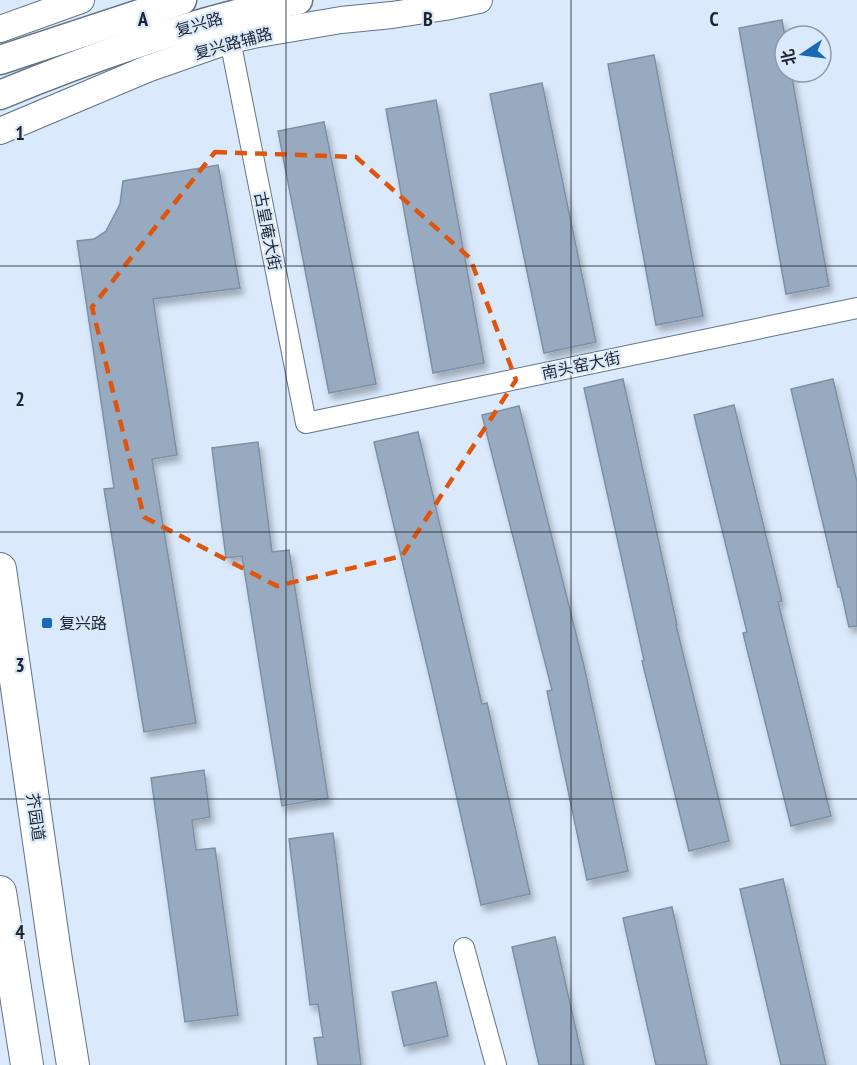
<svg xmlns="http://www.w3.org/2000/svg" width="857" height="1065" font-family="'PT Sans Narrow','Noto Sans SC',sans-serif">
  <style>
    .building { fill: #98aac0; stroke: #7e90a5; stroke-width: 1.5; filter: url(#shadow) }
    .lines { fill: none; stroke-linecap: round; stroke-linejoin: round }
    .minor-casing { stroke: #637488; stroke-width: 22 }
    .tertiary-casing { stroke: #637488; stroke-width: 28 }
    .secondary-casing { stroke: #637488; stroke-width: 31 }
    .primary-casing { stroke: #637488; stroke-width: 34 }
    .minor { stroke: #fff; stroke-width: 20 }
    .tertiary { stroke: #fff; stroke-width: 26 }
    .secondary { stroke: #fff; stroke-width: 28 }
    .primary { stroke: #fff; stroke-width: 32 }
    .marked { fill: none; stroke: #de560e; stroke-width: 4.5; stroke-dasharray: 12 8; stroke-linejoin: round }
    .grid { fill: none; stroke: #1e252e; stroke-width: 1.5; stroke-opacity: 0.55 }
    .poi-dot { fill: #1969b7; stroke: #dae9fc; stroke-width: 2 }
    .labels { text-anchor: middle; stroke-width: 4.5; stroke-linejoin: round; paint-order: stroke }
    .street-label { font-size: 16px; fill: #1e252e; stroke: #dae9fc }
    .poi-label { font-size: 16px; fill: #1e252e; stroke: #dae9fc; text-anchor: start }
    .grid-label { font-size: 20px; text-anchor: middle; font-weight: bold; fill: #1e252e; stroke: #dae9fc; stroke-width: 4.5; stroke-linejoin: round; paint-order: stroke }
  </style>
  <defs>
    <filter id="shadow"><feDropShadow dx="3.5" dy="6" stdDeviation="3" flood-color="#0004"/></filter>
  </defs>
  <rect width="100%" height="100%" fill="#dae9fc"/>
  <!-- building -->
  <g class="building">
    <path d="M782,20l3,17v35h6l38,214 -43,8 -47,-266z"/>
    <path d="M654,55l49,261 -47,9 -48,-261z"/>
    <path d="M542,83l54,259 -52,11 -54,-259z"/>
    <path d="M436,100l48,263 -51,10 -47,-264z"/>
    <path d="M324,122l52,262 -47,9 -51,-262z"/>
    <path d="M218,165l22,123 -87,11 24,156 -25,4 44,264 -52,9 -40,-243 10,-1 -37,-247 17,-2 12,-8 14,-27 3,-23z"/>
    <path d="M623,379l54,246h-1l53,216 -40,10 -47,-190 2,-1 -60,-272z"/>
    <path d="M833,379l24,103v144l-8,1 -9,-40h-2l-47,-198z"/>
    <path d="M734,405l48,196 -4,1 53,214 -40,10 -48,-193 4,-1 -53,-217z"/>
    <path d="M519,406l65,260 44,205 -41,9 -40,-189 5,-1 -70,-275z"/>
    <path d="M418,432l64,272 5,-1 43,191 -49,11 -49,-218 -58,-245z"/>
    <path d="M258,442l14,110 17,-2 39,248 -46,8 -40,-250 -16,2 -14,-110z"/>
    <path d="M204,770l6,47 -18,3 4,30 19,-2 23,167 -53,7 -34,-244z"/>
    <path d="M333,833l28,232h-43l-4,-27 9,-1 -5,-33 -8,1 -21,-166z"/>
    <path d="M783,879l43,186h-45l-41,-176z"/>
    <path d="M672,907l35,158h-51l-33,-147z"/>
    <path d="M555,937l29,128h-45l-27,-118z"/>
    <path d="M436,982l12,54 -44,10 -12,-54z"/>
  </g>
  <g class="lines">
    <!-- minor casing -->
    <g class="minor-casing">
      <g id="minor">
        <path d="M230,40l76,383 551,-115"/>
        <path d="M464,948l32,117"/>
      </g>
    </g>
    <!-- tertiary casing -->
    <g class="tertiary-casing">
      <g id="tertiary">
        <path d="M0,29l81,-29"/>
        <path d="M0,131l147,-62 83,-29 23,-5 88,-15 51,-5 53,-8 34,-7"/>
      </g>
    </g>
    <!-- secondary casing -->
    <g class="secondary-casing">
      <g id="secondary">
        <path d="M0,60l182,-60"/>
        <path d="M0,95c97,-40 196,-75 298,-95"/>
      </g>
    </g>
    <!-- primary casing -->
    <g class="primary-casing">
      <g id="primary">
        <path d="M0,569l56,391 17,105"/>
        <path d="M0,892l27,173"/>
      </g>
    </g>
    <!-- minor -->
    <use href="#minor" class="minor"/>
    <!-- tertiary -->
    <use href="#tertiary" class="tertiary"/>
    <!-- secondary -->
    <use href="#secondary" class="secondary"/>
    <!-- primary -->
    <use href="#primary" class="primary"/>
  </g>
  <!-- marked area -->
  <path class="marked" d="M215,152l141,5 114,101 46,122 -114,176 -125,30 -133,-69 -52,-210z"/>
  <!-- grid -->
  <path class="grid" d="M286,0v1065M571,0v1065M0,266h857M0,532h857M0,799h857"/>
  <!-- markers -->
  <rect class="poi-dot" x="41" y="617" width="12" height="12" rx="3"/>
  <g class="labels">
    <!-- street labels -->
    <g class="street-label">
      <text transform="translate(199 24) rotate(-16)" y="6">复兴路</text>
      <text transform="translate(233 43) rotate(-15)" y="6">复兴路辅路</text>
      <text transform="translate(268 231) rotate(79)" y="6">古皇庵大街</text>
      <text transform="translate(581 365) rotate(-12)" y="6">南头窑大街</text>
      <text transform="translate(36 817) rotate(82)" y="6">芥园道</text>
    </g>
    <!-- poi labels -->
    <g class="poi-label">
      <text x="59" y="629">复兴路</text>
    </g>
  </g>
  <g class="grid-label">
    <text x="143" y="26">A</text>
    <text x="428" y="26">B</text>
    <text x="714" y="26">C</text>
    <text x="20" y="140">1</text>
    <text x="20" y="406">2</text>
    <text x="20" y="672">3</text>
    <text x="20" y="939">4</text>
  </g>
  <!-- north arrow -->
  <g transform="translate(803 54) rotate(257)"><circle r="28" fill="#dae9fc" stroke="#8f9baa" stroke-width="1.5"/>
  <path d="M0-4.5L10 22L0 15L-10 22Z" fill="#1969b7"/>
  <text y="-9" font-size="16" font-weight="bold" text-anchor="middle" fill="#1e252e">北</text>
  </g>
</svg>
